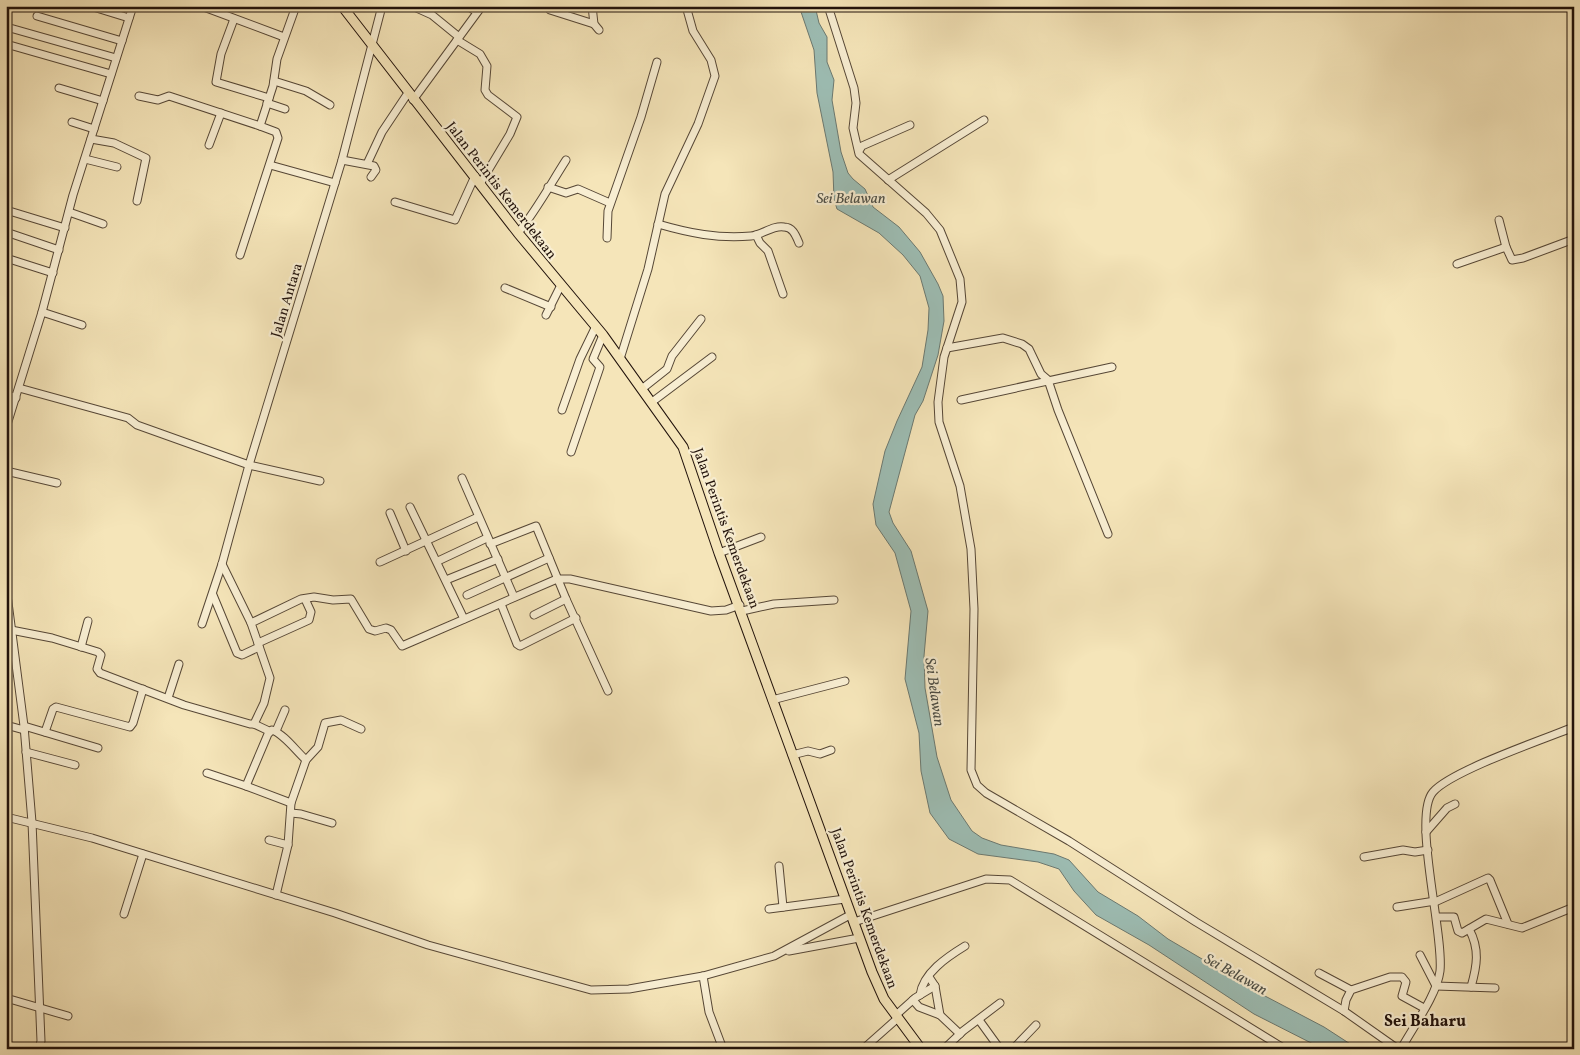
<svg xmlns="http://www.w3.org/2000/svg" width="1580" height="1055" font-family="Vollkorn,serif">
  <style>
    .water { fill: #9dbeb5; stroke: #6b7971 }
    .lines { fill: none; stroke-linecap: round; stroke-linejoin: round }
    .minor-casing { stroke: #564736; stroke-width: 9 }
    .major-casing { stroke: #21120b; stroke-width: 11 }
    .minor { stroke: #f8eed2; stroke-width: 7 }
    .major { stroke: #f5e5b9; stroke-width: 9 }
    .labels { text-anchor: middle; stroke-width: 4.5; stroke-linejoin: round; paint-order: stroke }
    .street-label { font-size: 14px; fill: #21120b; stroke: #f8eed2 }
    .water-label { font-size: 15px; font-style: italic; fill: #4c4e46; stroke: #f8eed2 }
    .quarter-label { font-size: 16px; font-weight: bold; fill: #21120b; stroke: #f8eed2 }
  </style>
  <rect width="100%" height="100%" fill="#f5e5b9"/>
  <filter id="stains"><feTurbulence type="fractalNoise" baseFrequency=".004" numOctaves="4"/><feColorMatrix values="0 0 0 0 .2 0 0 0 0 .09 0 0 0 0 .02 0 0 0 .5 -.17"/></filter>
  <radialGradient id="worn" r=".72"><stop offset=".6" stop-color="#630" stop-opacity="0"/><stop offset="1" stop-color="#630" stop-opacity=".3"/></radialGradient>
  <!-- water -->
  <path class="water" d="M799,6h16l4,17 8,14v25l7,18 -2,20 9,52 7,21 5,6 12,10 8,18 26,20 21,25 18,32 5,12 1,25 -6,34 -15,46 -8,14 -26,97 4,11 18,28 17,60 -4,45 1,32 12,69 14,43 21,31 10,7 19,7 53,9 15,6 29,32 40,24 30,23 97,57 59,31 34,22h-35l-69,-35 -105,-69 -53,-30 -22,-24 -15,-22 -21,-7 -60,-8 -29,-15 -19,-26 -9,-42 -2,-38 -14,-54 6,-68 -16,-58 -19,-28 -3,-21 12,-53 12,-30 25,-54 6,-37 1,-22 -9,-32 -17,-21 -24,-22 -42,-24 -3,-10 -1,-27 -16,-79 -3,-43z"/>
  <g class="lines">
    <!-- minor casing -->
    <g class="minor-casing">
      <g id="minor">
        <path d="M90,6l39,12"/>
        <path d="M201,6l83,31"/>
        <path d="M412,6l20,9 27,22"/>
        <path d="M467,6l10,6"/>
        <path d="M592,6l2,18 5,6"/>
        <path d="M828,6l26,82 2,15 -3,25 6,26 67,59 14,17 20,49 2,23 -18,55 -6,45 1,20 21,64 11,63 3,60 -3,161 6,15 9,8 83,48 127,81 148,89 54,38"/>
        <path d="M550,10l44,14"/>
        <path d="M37,16l85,25"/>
        <path d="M234,19l-13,35 -5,28 53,16"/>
        <path d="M10,28l106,30"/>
        <path d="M457,40l23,14 7,12 -2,24 3,5 29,22 -7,17 -30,50"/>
        <path d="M6,44l105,30"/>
        <path d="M274,81l32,10 24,14"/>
        <path d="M59,88l44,13"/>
        <path d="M139,96l19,4 11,-4 91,30"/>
        <path d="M413,100l69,-94"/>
        <path d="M267,103l18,6"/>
        <path d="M72,122l22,7"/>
        <path d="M91,139l23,4 32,15 -9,43"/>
        <path d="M209,145l12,-32"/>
        <path d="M859,151l3,-5 48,-21"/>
        <path d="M85,159l32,8"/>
        <path d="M342,160l32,6 2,4 -5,7"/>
        <path d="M367,164l15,-32 26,-39"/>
        <path d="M270,165l65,18"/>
        <path d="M888,180l96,-60"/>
        <path d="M548,187l18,6 12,-4 32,14"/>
        <path d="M395,202l60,18 20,-44"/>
        <path d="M6,210l59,18"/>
        <path d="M69,212l34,12"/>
        <path d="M1499,220l7,27"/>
        <path d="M658,224c31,9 60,15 93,12 11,-1 22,-11 33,-9 9,0 12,9 15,16"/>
        <path d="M6,232l53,18"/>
        <path d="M518,233c18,-22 32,-48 48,-73"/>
        <path d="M756,235l4,8 8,8 15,43"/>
        <path d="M607,238l1,-27 33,-94 16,-55"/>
        <path d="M240,255l38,-117 -2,-6 -16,-6 13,-40 4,-27 19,-53"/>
        <path d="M6,258l47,15"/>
        <path d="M1457,264l49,-17 6,13 11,-2 51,-19"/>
        <path d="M505,288l46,19"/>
        <path d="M42,312l40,13"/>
        <path d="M546,315l14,-28"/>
        <path d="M947,348l56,-10 19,6 7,5 12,25 7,6 10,30 50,124"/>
        <path d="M620,359l28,-90 17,-75 33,-70 17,-48 -4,-16 -18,-29 -7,-25"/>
        <path d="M19,388l109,30 9,7 112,40 71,16"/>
        <path d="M643,388l24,-19 5,-13 29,-37"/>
        <path d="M6,394l10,4"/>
        <path d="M961,400l151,-33"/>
        <path d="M652,402l60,-45"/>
        <path d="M562,410l18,-51 16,-33"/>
        <path d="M6,428l36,-116 31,-117 60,-189"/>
        <path d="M571,452l29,-85 -7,-8 10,-24"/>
        <path d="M6,471l51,12"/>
        <path d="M462,478l52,119"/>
        <path d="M410,507l54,112"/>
        <path d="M390,513l16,38"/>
        <path d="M490,544l46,-18 30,73 42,92"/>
        <path d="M719,553l42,-16"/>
        <path d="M438,561l49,-23"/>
        <path d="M380,562l98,-45"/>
        <path d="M222,564l29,59"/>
        <path d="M446,580l52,-21"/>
        <path d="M6,587l18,139 8,96 9,219 -2,8"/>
        <path d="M213,595l24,58 5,2 17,-8"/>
        <path d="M467,595l82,-37"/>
        <path d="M501,604l16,40 3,2 56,-28"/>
        <path d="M742,611l32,-7 60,-4"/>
        <path d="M534,615l32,-16"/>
        <path d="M202,624l20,-60 27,-99 93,-305 40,-154"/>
        <path d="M11,630l41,8 46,14 3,3 -4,14 3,4 84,32 66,19h4l10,-21 6,-25 -19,-55 50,-24 13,-2 19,3 18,-1 18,30 6,2 11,-3 5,2 11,16 155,-67h13l141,32 15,-1 14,-5"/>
        <path d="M258,643l51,-23 2,-8 -6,-13"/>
        <path d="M81,647l7,-26"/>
        <path d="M168,698l11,-34"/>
        <path d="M772,700l73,-19"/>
        <path d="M254,724l15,7"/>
        <path d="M6,725l18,5"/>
        <path d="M24,726l74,22"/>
        <path d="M276,731l9,-21"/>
        <path d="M45,732l8,-23 3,-2 74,20 3,-4 10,-34"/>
        <path d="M26,752l49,13"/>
        <path d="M792,755l16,-4 12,3 11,-4"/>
        <path d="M207,773l39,13 22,-52 4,-4c12,4 24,21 34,30"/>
        <path d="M246,786l45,17"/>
        <path d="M291,813l10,1 31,9"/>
        <path d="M6,817l86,21 243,75 93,32 163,45 38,-1 74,-13 71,-20 76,-41"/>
        <path d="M1426,832l21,-24 8,-4"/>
        <path d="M269,840l19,5"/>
        <path d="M1364,857l39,-7 12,2 13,-2"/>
        <path d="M779,866l4,41"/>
        <path d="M276,895l12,-50 3,-42 15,-43 12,-13 7,-24 16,-3 20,9"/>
        <path d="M1435,902l53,-24 2,2 18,44"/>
        <path d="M1397,907l38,-6"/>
        <path d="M769,909l76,-10"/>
        <path d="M124,914l19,-60"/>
        <path d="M1437,917h17l4,14 4,2 24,-14 36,9 52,-21"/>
        <path d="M854,922l132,-43 24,1 275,169"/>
        <path d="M1469,929c11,20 8,37 2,58"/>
        <path d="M789,951l70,-13"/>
        <path d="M1420,955l16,31 59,2"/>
        <path d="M1319,973l32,17"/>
        <path d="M703,976l6,36 14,37"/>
        <path d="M935,986l5,29"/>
        <path d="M920,995c3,-22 27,-38 45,-49"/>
        <path d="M6,998l62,18"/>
        <path d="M913,1000l6,7 21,8 20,19"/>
        <path d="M1344,1011l2,-11 5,-10 39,-13h12l4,5 -4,14 22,12"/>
        <path d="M896,1015l19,-17 20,-12 -6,-9"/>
        <path d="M979,1020l21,29"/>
        <path d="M863,1049l35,-31"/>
        <path d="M944,1049l19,-18 37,-28"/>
        <path d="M1013,1049l23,-24"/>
        <path d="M1401,1049c12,-22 36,-54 39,-78 4,-38 -28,-155 -7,-179 18,-21 111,-53 141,-65"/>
      </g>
    </g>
    <!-- major casing -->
    <g class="major-casing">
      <path id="major" d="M342,6l176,227 85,102 80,112 36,106 153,419 12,27 37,50"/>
    </g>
    <!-- minor -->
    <use href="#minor" class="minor"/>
    <!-- major -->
    <use href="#major" class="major"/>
  </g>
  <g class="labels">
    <!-- street labels -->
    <g class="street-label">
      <text transform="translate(502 190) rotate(52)" y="5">Jalan Perintis Kemerdekaan</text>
      <text transform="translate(286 300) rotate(-73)" y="5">Jalan Antara</text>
      <text transform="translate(727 528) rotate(70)" y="5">Jalan Perintis Kemerdekaan</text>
      <text transform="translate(865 908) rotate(70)" y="5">Jalan Perintis Kemerdekaan</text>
    </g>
    <!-- water labels -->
    <g class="water-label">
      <text x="851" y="203">Sei Belawan</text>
      <text transform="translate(935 692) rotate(82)" y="5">Sei Belawan</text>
      <text transform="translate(1236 974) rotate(29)" y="5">Sei Belawan</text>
    </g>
    <!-- quarter labels -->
    <g class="quarter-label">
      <text x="1425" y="1026">Sei Baharu</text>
    </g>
  </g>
  <!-- margin -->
  <rect width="1580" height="1055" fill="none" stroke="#f5e5b9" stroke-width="25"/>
  <rect x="8" y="8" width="1565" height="1040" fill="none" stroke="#21120b" stroke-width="2.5"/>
  <rect x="12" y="12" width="1555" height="1030" fill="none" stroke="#21120b"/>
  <rect width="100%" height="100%" filter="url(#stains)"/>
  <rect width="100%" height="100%" fill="url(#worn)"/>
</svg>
